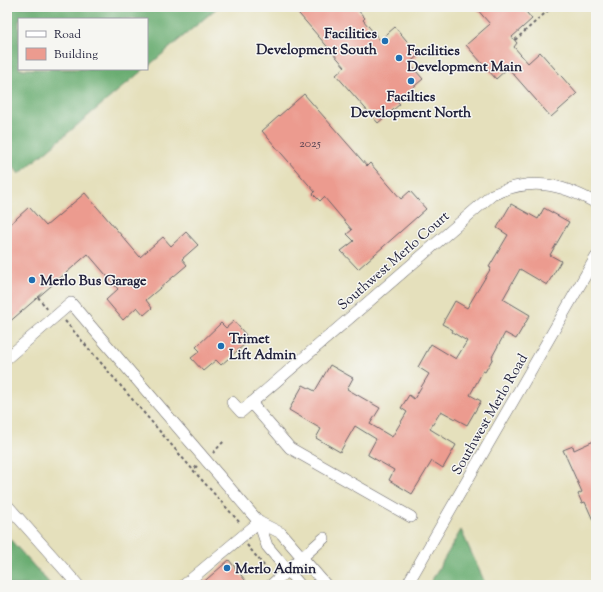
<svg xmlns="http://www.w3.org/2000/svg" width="603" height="592" font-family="'Sorts Mill Goudy',serif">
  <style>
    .forest { fill: #6aad72; stroke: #466856 }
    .building { fill: #ec9b8f }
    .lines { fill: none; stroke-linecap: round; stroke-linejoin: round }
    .minor-casing { stroke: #666468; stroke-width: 12 }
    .path { stroke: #666468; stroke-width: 2; stroke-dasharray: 3 3; stroke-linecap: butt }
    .minor { stroke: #fff; stroke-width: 11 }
    .poi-dot { fill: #1f6fb2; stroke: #f6f6f2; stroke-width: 1.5 }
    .labels { text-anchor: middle; stroke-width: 3; stroke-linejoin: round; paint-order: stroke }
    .number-label { font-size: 12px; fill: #544050 }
    .poi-label { font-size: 14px; font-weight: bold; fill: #22223b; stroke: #f6f6f2; text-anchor: start }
    .street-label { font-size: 14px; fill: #22223b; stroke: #f6f6f2 }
  </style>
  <rect width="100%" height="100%" fill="#f6f6f2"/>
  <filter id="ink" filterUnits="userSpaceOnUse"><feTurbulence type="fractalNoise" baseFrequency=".025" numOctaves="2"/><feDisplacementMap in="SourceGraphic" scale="8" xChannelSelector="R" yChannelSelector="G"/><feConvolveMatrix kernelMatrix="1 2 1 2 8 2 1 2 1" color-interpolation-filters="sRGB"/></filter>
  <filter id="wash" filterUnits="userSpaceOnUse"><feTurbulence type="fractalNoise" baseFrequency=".012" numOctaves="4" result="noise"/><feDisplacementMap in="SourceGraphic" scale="16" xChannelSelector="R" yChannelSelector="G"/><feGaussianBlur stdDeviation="0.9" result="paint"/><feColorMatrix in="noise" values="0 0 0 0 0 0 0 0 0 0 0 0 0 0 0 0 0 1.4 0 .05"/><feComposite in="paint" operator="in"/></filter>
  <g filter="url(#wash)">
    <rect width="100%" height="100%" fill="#e5e0bc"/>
    <!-- forest -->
    <g class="forest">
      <path d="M7,7h211l-71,60v-48h-128v50h125l-125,105 -9,-12 -3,2z"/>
      <path d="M461,530l25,55h-57z"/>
      <path d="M7,536l44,49h-44z"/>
    </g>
    <g id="blocks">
      <!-- building -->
      <g class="building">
        <path d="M293,7h62l10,11 -2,2 17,20 15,-13 24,28 -10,8 14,16 -26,22 3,3 -22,19 -42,-48 9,-8z"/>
        <path d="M475,7h47l10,12 -20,18 5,6 -3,4 14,16 12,-11 37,42 -26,23 -43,-49 -12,11 -30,-34 24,-21z"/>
        <path d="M304,94l63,72 3,-3 31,36 9,-8 16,18 -68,60 -17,-18 13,-10 -7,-7 5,-4 -28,-33 -4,4 -7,-7 2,-2 -53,-61z"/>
        <path d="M85,193l55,64 23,-20 8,9 15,-14 12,13 -16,14 5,6 -41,35 6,8 -8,7 -7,-8 -14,13 -17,-20 12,-11 -30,-35 -81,70v-97l22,-20 17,19z"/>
        <path d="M511,204l27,15 6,-11 25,14 -19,33 11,6 -14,24 -27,-16 -17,30 27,16 -14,24 -11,-6 -13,24 1,1 -8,14 -2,-1 -13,24 11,6 -14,24 -26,-14 -11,18 26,16 -13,23 -11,-7 -20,33 -23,-14 5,-10 -26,-15v-1l8,-15 -21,-13 -15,26 -24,-14 5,-9 -32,-19 1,-2 13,-23 12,6 15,-26 23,13 -6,11 33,19 -10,16 22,13 15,-25 -6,-4 8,-13 5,4 15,-25 -11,-7 13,-23 25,15 11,-18 -15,-9 1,-2 -11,-6 13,-23 12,7 24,-40 -2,-1 19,-32 -11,-7z"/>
        <path d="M234,321l12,14 -6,4 5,5 -24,21 -5,-5 -13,11 -12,-13 9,-7 -4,-4 25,-24 5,5z"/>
        <path d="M596,440v87l-11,-25 -3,1 -4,-9 4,-2 -19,-42 10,-4 1,4z"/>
        <path d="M229,560l20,25h-49z"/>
      </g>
    </g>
  </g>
  <g filter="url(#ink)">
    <use href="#blocks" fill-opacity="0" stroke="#666468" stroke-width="1"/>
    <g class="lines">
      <!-- minor casing -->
      <g class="minor-casing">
        <g id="minor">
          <path d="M7,358l64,-55 181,211 7,8 22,11 45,52"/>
          <path d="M232,402l9,10 251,-217c38,-18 68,-12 104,8"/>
          <path d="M251,403l39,45 121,69"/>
          <path d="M7,505l71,80"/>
          <path d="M259,522l8,24 33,39"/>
          <path d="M184,585l75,-63"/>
          <path d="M271,585l53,-47"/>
          <path d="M407,585l189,-328"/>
        </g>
      </g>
      <!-- path -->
      <g class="path">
        <path d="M515,40l36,-32"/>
        <path d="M38,297l10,13"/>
        <path d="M65,321l128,149"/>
        <path d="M213,453l12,-13"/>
        <path d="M197,466l-4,4 48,54"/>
        <path d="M247,545l23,28"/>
      </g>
      <!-- minor -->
      <use href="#minor" class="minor"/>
    </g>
  </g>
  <!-- markers -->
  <g class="poi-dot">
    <circle cx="385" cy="41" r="4"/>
    <circle cx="399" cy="58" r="4"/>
    <circle cx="411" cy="81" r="4"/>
    <circle cx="32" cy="280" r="4"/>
    <circle cx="221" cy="346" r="4"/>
    <circle cx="227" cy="568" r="4"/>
  </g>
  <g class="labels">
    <!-- number labels -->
    <g class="number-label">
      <text x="310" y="147">2025</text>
    </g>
    <!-- poi labels -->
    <g class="poi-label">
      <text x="377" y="38" text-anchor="end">Facilities<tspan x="377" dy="16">Development South</tspan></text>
      <text x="407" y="55">Facilities<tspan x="407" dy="16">Development Main</tspan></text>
      <text x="411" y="101" text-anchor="middle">Facilties<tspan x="411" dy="16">Development North</tspan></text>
      <text x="40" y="285">Merlo Bus Garage</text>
      <text x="229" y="343">Trimet<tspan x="229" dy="16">Lift Admin</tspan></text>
      <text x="235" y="573">Merlo Admin</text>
    </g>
    <!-- street labels -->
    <g class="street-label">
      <text transform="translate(393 260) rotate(-41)" y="5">Southwest Merlo Court</text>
      <text transform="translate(489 414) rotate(-60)" y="5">Southwest Merlo Road</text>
    </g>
  </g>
  <!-- margin -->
  <rect width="603" height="592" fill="none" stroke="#f6f6f2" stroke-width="24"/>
  <!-- legend -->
  <rect x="18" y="18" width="130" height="52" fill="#f6f6f2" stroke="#a1a1a9"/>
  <rect x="26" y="31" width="20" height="6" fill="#ffffff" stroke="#a1a1a9"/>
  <text x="54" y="38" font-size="12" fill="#22223b">Road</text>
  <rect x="26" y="48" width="20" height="12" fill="#ec9b8f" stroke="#a1a1a9"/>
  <text x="54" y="58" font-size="12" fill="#22223b">Building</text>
</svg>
